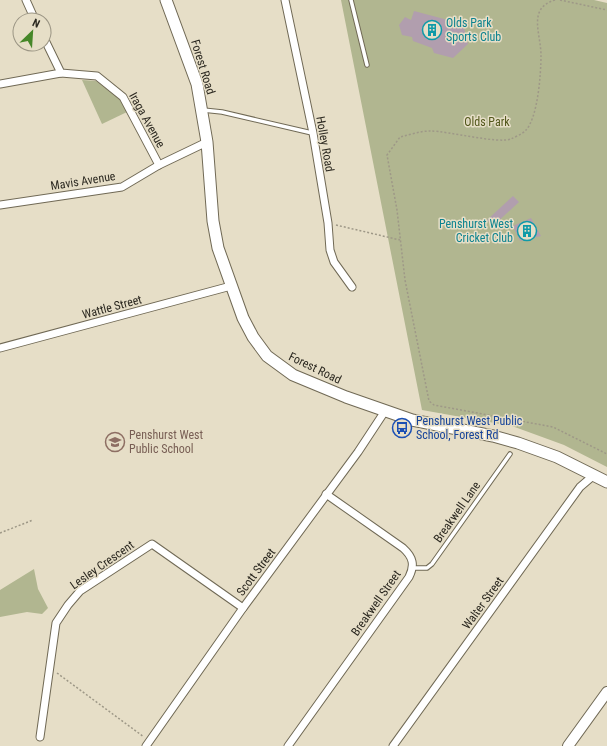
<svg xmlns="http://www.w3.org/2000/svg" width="607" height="746" font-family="'Roboto Condensed',sans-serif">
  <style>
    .green { fill: #b1b690 }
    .building { fill: #b19eae }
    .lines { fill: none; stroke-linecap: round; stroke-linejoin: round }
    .lane-casing { stroke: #706955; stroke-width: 5.5 }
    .street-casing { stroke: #706955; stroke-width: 9 }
    .secondary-casing { stroke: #706955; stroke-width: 12 }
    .primary-casing { stroke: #706955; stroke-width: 13 }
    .path { stroke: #9e9887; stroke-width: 1.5; stroke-dasharray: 2 2; stroke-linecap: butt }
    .lane { stroke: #fff; stroke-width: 3.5 }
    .street { stroke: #fff; stroke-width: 7 }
    .secondary { stroke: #fff; stroke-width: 10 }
    .primary { stroke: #fff; stroke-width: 11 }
    .labels { text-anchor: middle; stroke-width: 3; stroke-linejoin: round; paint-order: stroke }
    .culture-label { font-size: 12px; fill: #0d838f; stroke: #e6dec7; text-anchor: start }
    .street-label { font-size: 12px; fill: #2b2820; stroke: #e6dec7 }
    .park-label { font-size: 12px; fill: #52571b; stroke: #e6dec7 }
    .transit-label { font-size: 12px; fill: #164399; stroke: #e6dec7; text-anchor: start }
    .education-label { font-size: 12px; fill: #785e54; stroke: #e6dec7; text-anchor: start }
  </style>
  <rect width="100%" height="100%" fill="#e6dec7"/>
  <!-- green -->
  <g class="green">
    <path d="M341,0h253l13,3v464l-43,-22 -52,-19 -90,-16z"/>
    <path d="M82,80l14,1 23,17 8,14 -25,12z"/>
    <path d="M34,569l4,20 10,19 -6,6 -15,-2 -27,5v-27z"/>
  </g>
  <!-- building -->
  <g class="building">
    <path d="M414,11l49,13 5,20 -15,14 -19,-5 -2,-5 -19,-7 -1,-4 -10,-2 -3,-10 6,-8 6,3z"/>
    <path d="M513,196l6,6 -26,24 -6,-6z"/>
    <path d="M531,218l10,18 -21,5 -7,-15z"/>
  </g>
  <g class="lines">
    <!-- lane casing -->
    <g class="lane-casing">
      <g id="lane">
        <path d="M351,0l16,65"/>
        <path d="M203,110l19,2 90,21"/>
        <path d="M412,568h15l5,-4 78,-110"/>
      </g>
    </g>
    <!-- street casing -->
    <g class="street-casing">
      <g id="street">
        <path d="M26,0l9,20"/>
        <path d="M285,0l28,133 15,90 2,27 4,12 18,25"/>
        <path d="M44,38l17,35 36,3 26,21 36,68"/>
        <path d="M0,84l61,-11"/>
        <path d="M0,205l122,-18 37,-22 48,-23"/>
        <path d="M0,348l231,-62"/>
        <path d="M40,737l16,-114 12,-18 12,-14 72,-47 91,64"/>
        <path d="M146,746l97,-138 115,-156 27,-41"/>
        <path d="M288,746l121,-169c6,-12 4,-20 -6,-29l-77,-54"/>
        <path d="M393,746l187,-259 14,-12"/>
      </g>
    </g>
    <!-- secondary casing -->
    <g class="secondary-casing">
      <path id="secondary" d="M568,746l39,-54"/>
    </g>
    <!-- primary casing -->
    <g class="primary-casing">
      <path id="primary" d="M166,0l31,84 10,58 6,79 5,27 25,70 10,19 14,19 26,19 53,22 66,23 81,16 25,7 39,14 50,25"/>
    </g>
    <!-- path -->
    <g class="path">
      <path d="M555,0c-28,8 -14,34 -14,55 0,18 -3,64 -16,76 -3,3 -10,6 -14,8 -13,5 -63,-8 -81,-8 -10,0 -21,4 -30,6l-13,18 10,55 8,70 24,121 5,4 119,22 54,27"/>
      <path d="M560,0l47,10"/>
      <path d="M336,225l64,15"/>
      <path d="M503,417l2,9"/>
      <path d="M0,533l33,-13"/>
      <path d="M57,673l87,64"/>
    </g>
    <!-- lane -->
    <use href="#lane" class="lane"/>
    <!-- street -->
    <use href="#street" class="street"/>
    <!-- secondary -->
    <use href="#secondary" class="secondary"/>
    <!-- primary -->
    <use href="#primary" class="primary"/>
  </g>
  <!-- icons -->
  <defs>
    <g id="building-ring" transform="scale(1)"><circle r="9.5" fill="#e6dec7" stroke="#0f9aa8" stroke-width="1.5"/><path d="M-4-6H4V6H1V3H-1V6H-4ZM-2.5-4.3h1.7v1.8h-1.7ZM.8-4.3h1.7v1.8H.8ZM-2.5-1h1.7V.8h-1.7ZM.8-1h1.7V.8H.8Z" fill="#0f9aa8"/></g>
    <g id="bus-ring" transform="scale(1)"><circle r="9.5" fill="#e6dec7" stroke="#1a4fb4" stroke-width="1.5"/><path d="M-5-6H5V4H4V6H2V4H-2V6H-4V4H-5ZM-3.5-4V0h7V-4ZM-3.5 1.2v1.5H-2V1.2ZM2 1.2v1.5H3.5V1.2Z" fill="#1a4fb4"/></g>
    <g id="school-ring" transform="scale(1)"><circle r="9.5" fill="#e6dec7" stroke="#8d6e63" stroke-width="1.5"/><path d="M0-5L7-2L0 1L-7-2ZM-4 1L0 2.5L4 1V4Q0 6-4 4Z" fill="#8d6e63"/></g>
  </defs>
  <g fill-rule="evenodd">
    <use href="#building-ring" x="432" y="30"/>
    <use href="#building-ring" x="527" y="231"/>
    <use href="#bus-ring" x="402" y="428"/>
    <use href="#school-ring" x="115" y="442"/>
  </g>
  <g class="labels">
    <!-- culture labels -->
    <g class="culture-label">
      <text x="446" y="27">Olds Park<tspan x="446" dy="14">Sports Club</tspan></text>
      <text x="513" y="228" text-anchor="end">Penshurst West<tspan x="513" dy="14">Cricket Club</tspan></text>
    </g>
    <!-- street labels -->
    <g class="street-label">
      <text transform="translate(203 67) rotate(73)" y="4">Forest Road</text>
      <text transform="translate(147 120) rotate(61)" y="4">Iraga Avenue</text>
      <text transform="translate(325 144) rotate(80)" y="4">Holley Road</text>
      <text transform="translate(83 181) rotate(-9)" y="4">Mavis Avenue</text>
      <text transform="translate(112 307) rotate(-15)" y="4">Wattle Street</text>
      <text transform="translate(315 368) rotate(26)" y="4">Forest Road</text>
      <text transform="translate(457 512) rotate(-55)" y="4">Breakwell Lane</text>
      <text transform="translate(102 565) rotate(-35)" y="4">Lesley Crescent</text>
      <text transform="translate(256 572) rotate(-53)" y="4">Scott Street</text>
      <text transform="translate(376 603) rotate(-55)" y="4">Breakwell Street</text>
      <text transform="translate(483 603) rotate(-54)" y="4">Walter Street</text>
    </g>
    <!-- park labels -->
    <g class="park-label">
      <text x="487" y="126">Olds Park</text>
    </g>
    <!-- transit labels -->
    <g class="transit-label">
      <text x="416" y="425">Penshurst West Public<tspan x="416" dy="14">School, Forest Rd</tspan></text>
    </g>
    <!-- education labels -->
    <g class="education-label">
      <text x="129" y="439">Penshurst West<tspan x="129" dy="14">Public School</tspan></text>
    </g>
  </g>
  <!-- north arrow -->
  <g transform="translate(32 32) rotate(25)"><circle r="19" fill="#e6dec7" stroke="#9b9584"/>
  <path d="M0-3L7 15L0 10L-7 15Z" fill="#468729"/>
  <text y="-6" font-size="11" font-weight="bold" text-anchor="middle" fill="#2b2820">N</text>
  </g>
</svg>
